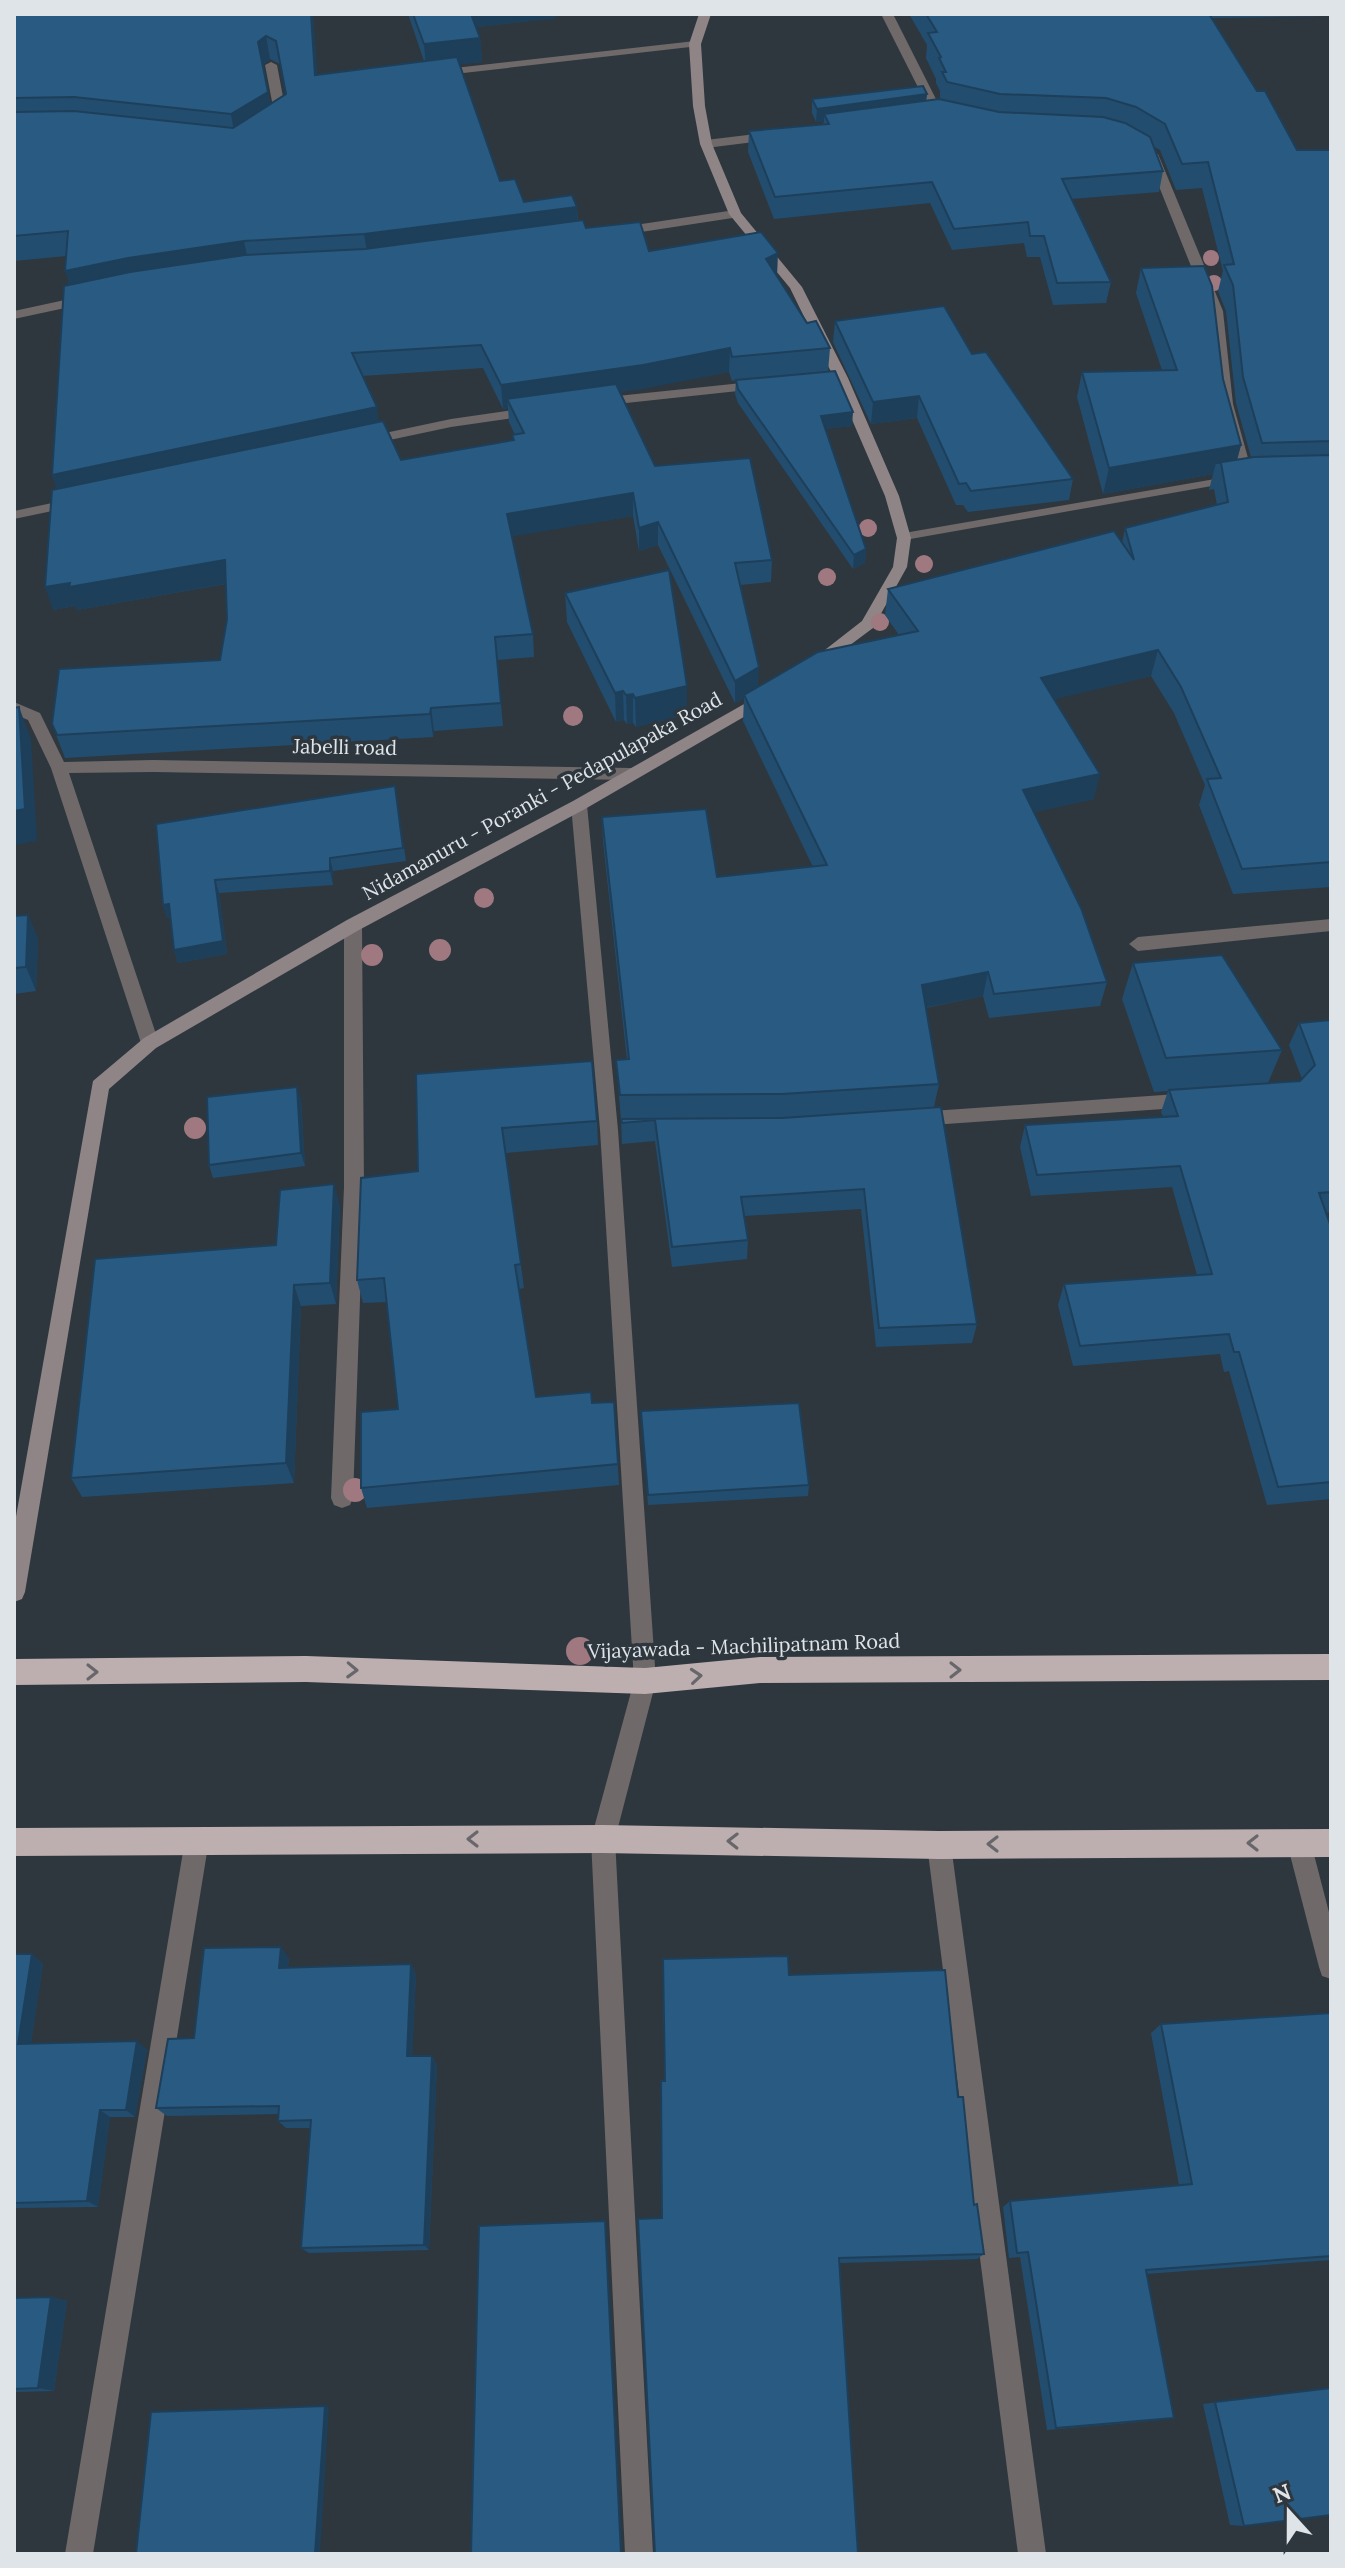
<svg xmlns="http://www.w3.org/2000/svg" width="1345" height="2568" font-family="Lora,serif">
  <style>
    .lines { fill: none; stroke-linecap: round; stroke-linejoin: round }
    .street { fill: #6f6969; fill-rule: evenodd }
    .secondary { fill: #8f8586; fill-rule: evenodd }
    .highway { fill: #bdaeaf; fill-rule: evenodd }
    .tree { fill: #9f7880 }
    .wall { fill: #234d6f; fill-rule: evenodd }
    .shaded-wall { fill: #1d3f5a }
    .building { fill: #295a81; stroke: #1d3f5a; stroke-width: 2 }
    .oneway { stroke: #67676b }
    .labels { text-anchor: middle; stroke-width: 7; stroke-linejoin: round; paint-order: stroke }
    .street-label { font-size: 20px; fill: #dee4e8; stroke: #2e373e }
  </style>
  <rect width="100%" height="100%" fill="#2e373e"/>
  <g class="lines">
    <!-- street -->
    <g class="street">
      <path d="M881,14h12l50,99 -2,2 -10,-2z"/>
      <path d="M695,41l6,3 -2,2 -262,30 -6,-3 6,-3z"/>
      <path d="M271,62l6,3 10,53 -13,8 -6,-4 7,-5 -10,-52z"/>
      <path d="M773,132l6,4 -2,3 -71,9 -6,-4 6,-4z"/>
      <path d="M1148,151l10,3 65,157 10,93 20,72 -7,4 -347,61v-6l5,-2 334,-58 -19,-71 -10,-93 -63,-157z"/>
      <path d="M735,210l6,4 -2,3 -124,19 -6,-4 6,-4z"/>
      <path d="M88,295l5,1v6l-79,17v-8z"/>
      <path d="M761,381l5,1v6l-168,18 -7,-4 7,-4z"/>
      <path d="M535,407l7,4 -2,3 -89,13 -85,18 -7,-4 7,-4 85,-18z"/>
      <path d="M76,498l5,1v6l-67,14v-8z"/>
      <path d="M14,702l26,11 24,49 89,-2 478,8 8,6 -8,6 -478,-8 -84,1 90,270 -9,7 -9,-7 -90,-275 -23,-48 -14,-6z"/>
      <path d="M579,799l8,6 31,325 38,551 -41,158 38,715h-28l-34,-715 43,-158 -34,-551 -29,-325z"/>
      <path d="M353,919l9,6 2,262 -11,311 -3,7 -8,3 -8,-3 -3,-7 13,-311v-262z"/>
      <path d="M1331,919v12l-193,20 -9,-7 9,-7z"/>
      <path d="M1192,1093l9,7 -9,7 -275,19 -7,-2 -2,-5 2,-5 7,-2z"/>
      <path d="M197,1828l8,4 4,8 -116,714h-28l120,-714 4,-8z"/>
      <path d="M1299,1831l8,4 4,8 20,77v59l-9,-3 -3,-9 -32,-124 4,-8z"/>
      <path d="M939,1833l8,4 4,8 95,709h-28l-91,-709 4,-8z"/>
    </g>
    <!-- secondary -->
    <g class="secondary">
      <path d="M699,14h12l-10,30 4,62 7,38 29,69 61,74 46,91 51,118 12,42 -4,29 -34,61 -55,41 -8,-5 2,-4 50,-39 31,-54 4,-29 -12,-42 -51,-118 -44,-90 -61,-74 -29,-70 -7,-38 -4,-62z"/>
      <path d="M767,691l8,5 -2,4 -188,109 -226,121 -203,118 -47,41 -84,503 -3,7 -8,3v-74l79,-447 51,-43 203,-118 226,-119z"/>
    </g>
    <!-- highway -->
    <g class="highway">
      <path d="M1331,1654v26l-571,3 -115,11 -339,-12 -292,3v-26l292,-3 339,12 115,-11z"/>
      <path d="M603,1825l336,6 392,-2v28l-392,2 -336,-6 -589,3v-28z"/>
    </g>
  </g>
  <!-- trees -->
  <g class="tree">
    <circle cx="1211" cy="258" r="8"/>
    <circle cx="1214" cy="283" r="8"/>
    <circle cx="868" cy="528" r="9"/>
    <circle cx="924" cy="564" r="9"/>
    <circle cx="827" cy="577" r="9"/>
    <circle cx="880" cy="622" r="9"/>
    <circle cx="573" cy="716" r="10"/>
    <circle cx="484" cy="898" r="10"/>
    <circle cx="440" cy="950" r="11"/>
    <circle cx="372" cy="955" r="11"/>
    <circle cx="195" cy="1128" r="11"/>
    <circle cx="355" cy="1490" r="12"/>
    <circle cx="580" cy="1651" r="14"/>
  </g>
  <!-- wall -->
  <g class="wall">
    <path d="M14,14h299l4,61 107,-14 -16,-47h148v4l-80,9 4,11 2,24 -22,2 40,117 24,21 53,5 1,14 8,7 63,23 128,25 30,47 23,25 -2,24 24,54 -26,3 40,120 -1,14 -12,6 -115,-166 -3,-9 1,-14 -4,1 -3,-9 -109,20 35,74 117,94 -1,22 -31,3 18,102 141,-52 -14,-20 3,-26 234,-46 3,-15 92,-23 -3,-16 -5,1 4,-16 -110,20 -26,-97 5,-25 80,-2 -26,-77 5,-25 82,111 18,66 -4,15 14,-3 -15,-54 -10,-92 -8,-20 5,-20 -21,-83 -26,2 -16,-40 -7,-4 10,25 -4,21 -88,7 40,83 -5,21 -53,2 -13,-48h-13l-3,-14 -72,7 -22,-47 -156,16 -26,-67 1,-21 74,-7 1,-3 -8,1 -4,-9v-14l115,-5 -1,7 14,-2v-8l-4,-8v-4l-10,-21 1,-13 -18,-31h422v2l-119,2 45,73 40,59h34v737l-98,7 -34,-89 6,-20 -31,-72 -23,-37 -97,23 40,100 -60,13 73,170 -7,24 -111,12 -6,-22 -57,12 13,76 -5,23 43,217 -5,19 -96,4 -15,-138 -117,7 4,24 -1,19 -75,8 -17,-126 -33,3 -1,-25 82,-1 -82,1 -5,-59h11l-24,-218 -1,-25 115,60 96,-10 -70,-146 1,-23 -9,5 -77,-158 -19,6 -6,-35 -121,20 21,98 1,23 -37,3 6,66 -69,5 -1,6 -368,21 -13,-34 168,-64 7,-41 -1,-35 -149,26 -2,-4 -22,4 4,-121 -5,-14 17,-190 -3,-29 -52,5zM270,59l10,5 6,30 -16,10 -7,-39zM483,368l20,41 5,-1 1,14 6,13h-3l1,5 -112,20 -22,-38 -17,-46z"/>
    <path d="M835,321l137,33 101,125 -4,21 -101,12 -5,-7h-7l-39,-87 -46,6 -38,-82z"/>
    <path d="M565,593l122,93v29l-51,12 -3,-4 -6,1 -3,-4 -8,2 -49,-100z"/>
    <path d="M395,786l11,75 -73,10v14l-114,8 8,61 -49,9 -4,-13 -4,-32h-3l-4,-13z"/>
    <path d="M28,915l10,24 -2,52 -22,3v-78z"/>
    <path d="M1133,963l149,87 -14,33 32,-2 2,-2 -13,-34 10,-22 32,-3v192l-5,1 5,14v272l-64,6 -38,-134 -5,1 -4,-18 -147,12 -15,-61 6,-21 133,-9 -25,-88 -141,9 -11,-49 5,-22 138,-8 -2,-5 7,-21 -14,1 -32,-93z"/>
    <path d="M416,1074l181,47 1,24 -92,8 18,135 -5,1 17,108 56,6 22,-1 5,83 -252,23 -6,-20 37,-79 -12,-107 -23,1 -6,-23 61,-109z"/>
    <path d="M301,1099l4,67 -92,12 -4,-13z"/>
    <path d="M340,1206l-4,98 -35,2 -7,177 -212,14 -11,-19 205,-233z"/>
    <path d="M641,1411l168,74 -1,11 -160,9z"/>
    <path d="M14,1954l29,9 -12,80 116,6 -12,68h-25l-12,90 -84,1z"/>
    <path d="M289,1958l-1,10 123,-4 5,11 -4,81h20l5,9 -8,185 -120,3 -8,-5 9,-120h-24l-8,-7 1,-7 -112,2 -11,-8 38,-70z"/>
    <path d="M789,1975l169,122 16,108 10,49 -7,5 -138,4 -177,-45 3,-137z"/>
    <path d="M1331,2013v247l-185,14 16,146 -115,10 -27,-173 -11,1 -6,-51 7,-6 169,-16 -28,-152 10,-9z"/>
    <path d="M51,2297l16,4 -13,90 -40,1v-94z"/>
    <path d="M1331,2388l-87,138 -14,-1 -27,-121z"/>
  </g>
  <!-- shaded-wall -->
  <g class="shaded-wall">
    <path d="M311,14h2l6,84 -4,-23z"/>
    <path d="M468,14h88v4l-87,10z"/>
    <path d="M266,36l4,23 -8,7 -4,-24z"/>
    <path d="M480,38l2,24 -56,6 -2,-24z"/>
    <path d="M268,92l4,24 -37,22 -4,-24z"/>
    <path d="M927,94l-2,14 -101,6v7l-8,1 1,-13z"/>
    <path d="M577,207l1,24 -210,27 -4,-24z"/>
    <path d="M244,241l5,24 -177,31 -7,-25 63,-13z"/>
    <path d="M778,253l-1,24 -11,-18z"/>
    <path d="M730,348l-1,24 -86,17 -131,18 -5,-8 1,9 -5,1 -2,-24z"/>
    <path d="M919,396l-2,22 -46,6 2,-22z"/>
    <path d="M377,407l3,24 -320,67 -8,-23z"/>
    <path d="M853,412l-1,14 -32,4 1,-14z"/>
    <path d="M1241,445l-7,26 -13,-8h-5l-3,11 -110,20 6,-26z"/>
    <path d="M633,493v23l-124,21 -2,-23z"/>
    <path d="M658,522v23l-19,6v-23z"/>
    <path d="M866,549l-1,14 -12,6 1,-14z"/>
    <path d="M225,560l5,23 -153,27 -2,-4 -22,4 -8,-23z"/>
    <path d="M1158,650l-7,26 -115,28 5,-26z"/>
    <path d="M759,667l-1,23 -14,5v3l-9,5v-22z"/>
    <path d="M687,686v29l-51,12 -1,-29z"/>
    <path d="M623,691l1,29 -8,2 -1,-29z"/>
    <path d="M633,694v29l-6,1 -1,-29z"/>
    <path d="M19,707l12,32 6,102 -23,4v-34z"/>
    <path d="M431,708l3,23 -1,6 -3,-23z"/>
    <path d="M1100,774l-6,25 -76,17 5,-26z"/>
    <path d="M330,858l3,13v14l-3,-14z"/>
    <path d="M215,880l4,13 8,61 -49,9 -4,-13z"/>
    <path d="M169,904l4,13 -6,1 -4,-13z"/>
    <path d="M28,915l10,24 -2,52 -10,-24z"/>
    <path d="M988,972l-5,24 -65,13 4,-24z"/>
    <path d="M297,1087l4,12 4,67 -4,-13z"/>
    <path d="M334,1184l6,22 -4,98 -6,-21z"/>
    <path d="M294,1285l7,21 -7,177 -8,-20z"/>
    <path d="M281,1947l8,11 -2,21 -8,-11z"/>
    <path d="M32,1954l11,9 -13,88 -12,-7z"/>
    <path d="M411,1964l5,11 -4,90 -5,-9z"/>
    <path d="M137,2041l10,8 -12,68 -9,-7z"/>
    <path d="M432,2056l5,9 -8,185 -5,-5z"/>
    <path d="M100,2110l10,7 -12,90 -11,-6z"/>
    <path d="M605,2221l1,5 16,328h-1z"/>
    <path d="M51,2297l16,4 -13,90 -16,-3z"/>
    <path d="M325,2406l4,1 -9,147h-5z"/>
  </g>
  <!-- building -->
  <g class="building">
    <path d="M14,14h297l4,61 142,-18 43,124 15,-2 9,23 48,-7 5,12 -213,27 -120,7 -116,17 -63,13 3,-40 -54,5v-124l60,-1 159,17 53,-34 -10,-53 -10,-5 -8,6 10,50 -37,22 -157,-17 -60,1z"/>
    <path d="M413,14h58l9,24 -56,6z"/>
    <path d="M926,14h283l48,77h8l32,59h34v291l-69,2 -19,-66 -10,-92 -9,-20 10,-1 -26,-102 -26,2 -17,-40 -29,-17 -30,-9 -106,-4 -53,-12 -5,-10h4l-7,-14 2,-1 -13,-24 9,-1z"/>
    <path d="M923,86l4,8 -110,15 -5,-10z"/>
    <path d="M939,99l60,13 104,5 22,6 25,14 13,34 -101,8 49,103 -54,1 -13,-47h-14l-2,-14 -74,7 -22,-47 -157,15 -26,-66 80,-7 -5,-10z"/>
    <path d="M583,220l3,8 54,-6 9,29 112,-19 17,21 -12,6 41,64 9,-2 14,27 -98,9 -2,-9 -87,17 -142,20 -20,-40 -129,8 25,54 -325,68 12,-189 66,-14 115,-17 120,-6z"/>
    <path d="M1204,266l8,20 11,93 18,66 -132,23 -27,-96 95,-2 -36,-102z"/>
    <path d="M944,306l28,48 14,-2 87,127 -102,12 -5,-8 -7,1 -40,-88 -46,6 -38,-81z"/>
    <path d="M835,371l18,41 -32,4 45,133 -12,6 -116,-166 -2,-9z"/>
    <path d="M616,384l39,82 95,-8 22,102 -37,3 24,104 -24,14 -77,-159 -19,6 -6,-35 -126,21 26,120 -38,3 6,66 -70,5 -1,6 -373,21 -5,-11 7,-55 161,-9 7,-41 -2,-59 -156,27 1,-4 -25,4 7,-97 331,-69 18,39 113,-20 -2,-5 12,-2 -17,-34z"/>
    <path d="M1331,455v407l-89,7 -35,-90 14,-1 -40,-91 -23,-37 -117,28 59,96 -77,16 58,118 26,74 -113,12 -6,-22 -66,13 17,99 -157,10 -162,1 -4,-35 13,-1 -27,-242 104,-8 11,68 110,-12 -83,-170 74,-43 100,-21 -30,-42 226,-58 20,29 -9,-32 103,-26 -7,-39h-5l38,-6z"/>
    <path d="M669,570l18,116 -52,12 -2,-4 -7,1 -3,-4 -8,2 -50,-100z"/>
    <path d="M19,707l6,102 -11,2v-103z"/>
    <path d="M395,786l8,62 -73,10v13l-115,9 8,61 -49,9 -5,-46 -6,1 -7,-81z"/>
    <path d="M28,915l-2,52 -12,1v-52z"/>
    <path d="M1222,955l60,95 -116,8 -33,-95z"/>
    <path d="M1331,1020v172l-12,1 12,34v255l-53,5 -39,-135h-5l-5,-18 -149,12 -16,-62 148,-10 -32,-108 -143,9 -12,-50 153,-9 -9,-26 131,-9 15,-16 -16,-42z"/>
    <path d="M592,1061l5,60 -95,7 19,136 -6,1 21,132 55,-5 1,11 22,-1 4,62 -257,24v-76l37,-3 -14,-131 -27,2 4,-102 57,-7 -2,-97z"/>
    <path d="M297,1087l4,66 -92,12 -2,-68z"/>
    <path d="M941,1107l36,217 -98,4 -15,-139 -123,8 7,43 -76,7 -17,-127 -33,3 -1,-4 161,-1z"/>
    <path d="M334,1184l-4,99 -36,2 -8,178 -215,15 24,-219 181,-14 4,-55z"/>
    <path d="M799,1403l10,82 -161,10 -7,-84z"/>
    <path d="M281,1947l-2,21 132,-4 -4,92h25l-8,189 -123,3 10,-128 -33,1 1,-15 -123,2 12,-69 26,-1 10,-90z"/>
    <path d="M14,1954h18l-14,90 119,-3 -11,69h-26l-13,91 -73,2z"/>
    <path d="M788,1956l1,19 156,-5 13,127h5l11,108 3,-1 7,50 -145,4 19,296h-203l-17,-335 24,-1 -1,-137h4l-2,-122z"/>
    <path d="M1331,2013v243l-185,14 28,148 -118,10 -28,-176 -11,1 -7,-52 182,-17 -31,-160z"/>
    <path d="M605,2221l16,333h-150l8,-328z"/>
    <path d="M51,2297l-13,91 -24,1v-91z"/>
    <path d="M1331,2388v127l-87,11 -29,-124z"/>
    <path d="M325,2406l-10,148h-179l15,-142z"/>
  </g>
  <!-- one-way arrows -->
  <defs><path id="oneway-chevron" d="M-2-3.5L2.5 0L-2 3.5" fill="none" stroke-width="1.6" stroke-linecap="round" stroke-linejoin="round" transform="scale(2)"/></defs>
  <g class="oneway">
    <use href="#oneway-chevron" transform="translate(352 1670) rotate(2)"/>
    <use href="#oneway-chevron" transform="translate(955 1670)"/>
    <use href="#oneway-chevron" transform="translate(92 1672)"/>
    <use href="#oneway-chevron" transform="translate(696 1676) rotate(-5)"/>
    <use href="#oneway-chevron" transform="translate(473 1839) rotate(180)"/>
    <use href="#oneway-chevron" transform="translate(733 1841) rotate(-179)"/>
    <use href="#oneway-chevron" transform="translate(1253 1843) rotate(180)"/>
    <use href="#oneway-chevron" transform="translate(993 1844) rotate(180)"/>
  </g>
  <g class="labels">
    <!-- street labels -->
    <g class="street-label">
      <text transform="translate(345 747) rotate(1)" y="7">Jabelli road</text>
      <text transform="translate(542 796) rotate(-29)" y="7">Nidamanuru - Poranki - Pedapulapaka Road</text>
      <text transform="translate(744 1646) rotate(-2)" y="7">Vijayawada - Machilipatnam Road</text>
    </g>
  </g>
  <!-- border -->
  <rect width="1345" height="2568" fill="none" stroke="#dee4e8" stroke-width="32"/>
  <!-- north arrow -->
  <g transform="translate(1289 2512) rotate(339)" stroke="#2e373e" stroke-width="6" paint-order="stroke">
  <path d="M0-6L14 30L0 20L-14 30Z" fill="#dee4e8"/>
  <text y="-12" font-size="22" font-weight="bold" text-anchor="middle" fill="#dee4e8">N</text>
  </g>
</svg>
